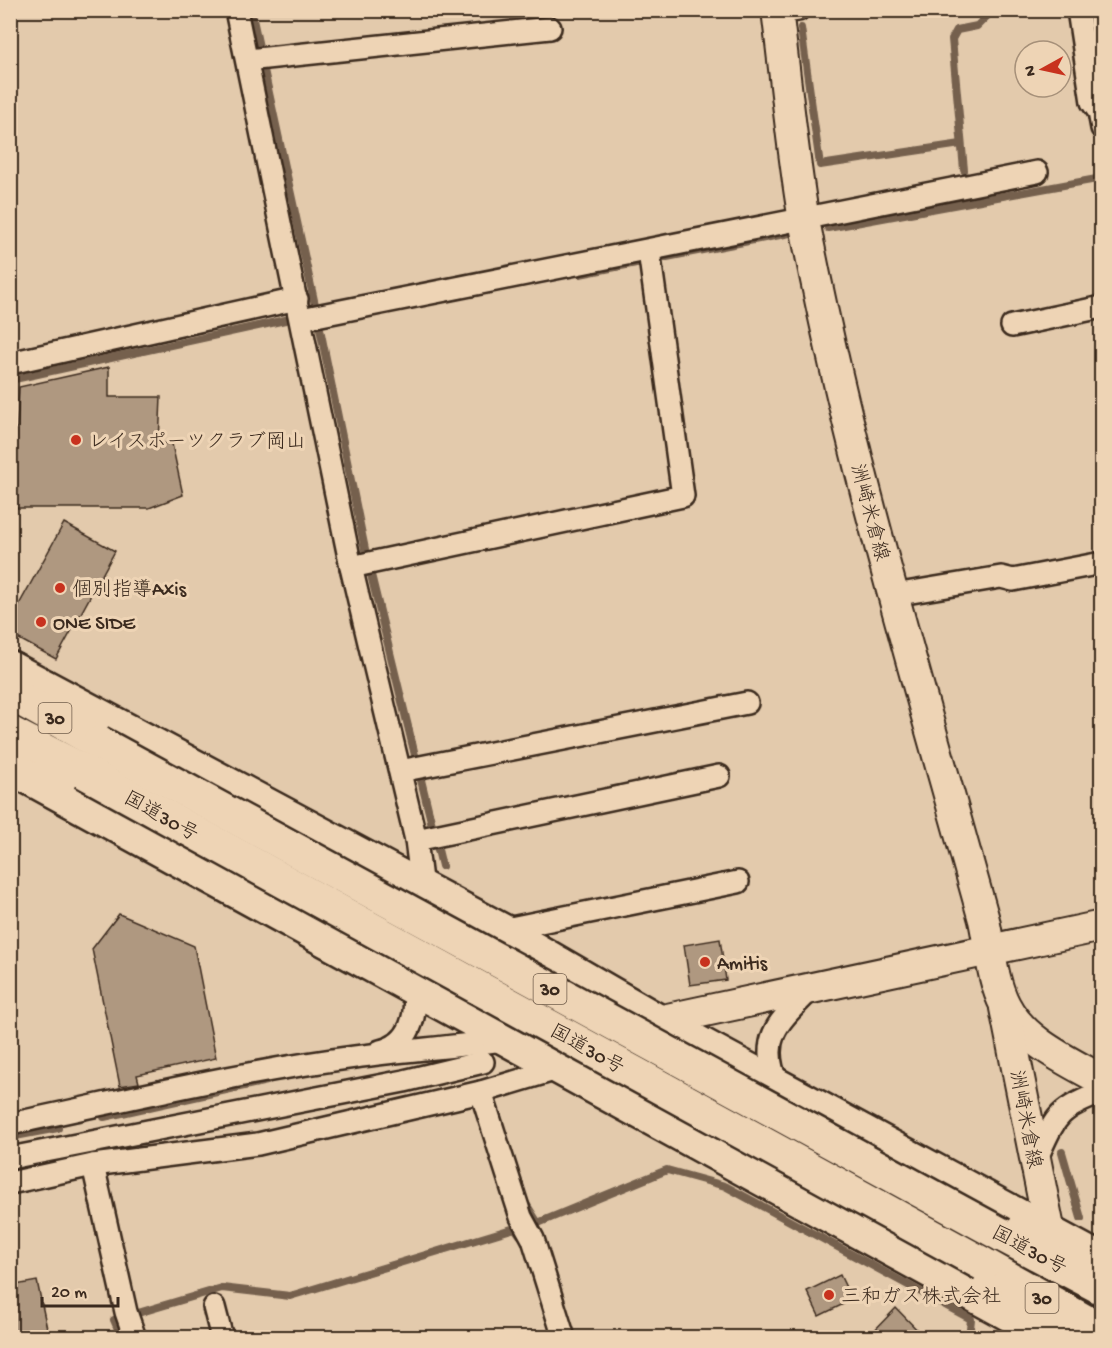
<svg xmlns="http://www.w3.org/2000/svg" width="1112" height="1348" font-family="'Gochi Hand','Klee One',sans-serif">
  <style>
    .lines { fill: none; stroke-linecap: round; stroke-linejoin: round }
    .stream { stroke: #74604e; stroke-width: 8 }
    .building { fill: #af9880; stroke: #3b2a1e; stroke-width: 1.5 }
    .street-casing { stroke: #3b2a1e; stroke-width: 26 }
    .secondary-casing { stroke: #3b2a1e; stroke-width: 34 }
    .highway-casing { stroke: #3b2a1e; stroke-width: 38 }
    .street { stroke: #eed4b5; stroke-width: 21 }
    .secondary { stroke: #eed4b5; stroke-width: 30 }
    .highway { stroke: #eed4b5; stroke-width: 33 }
    .highway-bridge-casing { stroke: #3b2a1e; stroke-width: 38; stroke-linecap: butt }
    .highway-bridge { stroke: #eed4b5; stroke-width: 33 }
    .poi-dot { fill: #c8321e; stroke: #eed4b5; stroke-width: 2 }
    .labels { text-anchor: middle; stroke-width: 6; stroke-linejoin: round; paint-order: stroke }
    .shield { fill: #eed4b5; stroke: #715d4b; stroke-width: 1.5 }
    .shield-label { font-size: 18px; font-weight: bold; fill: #3b2a1e }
    .poi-label { font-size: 20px; fill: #3b2a1e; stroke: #eed4b5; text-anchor: start }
    .street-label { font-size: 20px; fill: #3b2a1e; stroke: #eed4b5 }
  </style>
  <rect width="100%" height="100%" fill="#e3caac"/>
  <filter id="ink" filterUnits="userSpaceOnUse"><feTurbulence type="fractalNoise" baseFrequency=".0167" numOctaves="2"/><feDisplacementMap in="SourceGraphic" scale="12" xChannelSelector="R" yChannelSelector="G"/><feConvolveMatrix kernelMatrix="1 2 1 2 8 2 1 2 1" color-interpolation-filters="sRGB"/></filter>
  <g filter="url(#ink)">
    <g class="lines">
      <!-- stream -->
      <g class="stream">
        <path d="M251,10l66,304 49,240 76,312"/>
        <path d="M801,28l19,137 141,-21"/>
        <path d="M964,170l-12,-131 5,-9 20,-4 10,-10v-6"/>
        <path d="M828,228l274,-50"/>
        <path d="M580,274l210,-41"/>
        <path d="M10,380l289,-63"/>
        <path d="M104,1117l163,-36"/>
        <path d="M10,1137l48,-9"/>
        <path d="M1062,1152l19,66"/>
        <path d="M525,1202l13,21 129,-53 58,16 246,133 -2,19"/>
        <path d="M138,1313l84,-25 68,8 225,-68 5,7"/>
        <path d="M120,1318l-6,2 8,18"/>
      </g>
    </g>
    <!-- building -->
    <g class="building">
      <path d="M109,367v30h52l-2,46 13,1 11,51 -34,13h-139v-79l7,-1 2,-41z"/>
      <path d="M64,523l51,28 -59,108 -46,-25v-13z"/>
      <path d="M119,914l75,32 22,112 -79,17 2,8 -19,3 -28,-137z"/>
      <path d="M720,939l6,41 -36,5 -6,-40z"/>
      <path d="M840,1275l12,25 -33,16 -12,-25z"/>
      <path d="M37,1281l12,57h-39v-52z"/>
      <path d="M896,1308l29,30h-58z"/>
    </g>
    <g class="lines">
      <!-- street casing -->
      <g class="street-casing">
        <g id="street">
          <path d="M236,10l115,557 65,273 6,48"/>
          <path d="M1078,10l14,92 7,10 3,16"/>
          <path d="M778,13l20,-3"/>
          <path d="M247,60l303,-32"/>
          <path d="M301,319l736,-147"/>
          <path d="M1012,326l90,-19"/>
          <path d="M10,363l287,-64"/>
          <path d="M351,567l332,-71 -34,-245"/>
          <path d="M894,595l107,-18 12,3 89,-17"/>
          <path d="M400,771l347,-68"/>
          <path d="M416,840l303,-64"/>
          <path d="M501,930l237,-48"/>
          <path d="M380,1051c31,-7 38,-36 33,-65"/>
          <path d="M777,1083c-20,-47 5,-64 35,-95"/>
          <path d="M481,1092l40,125 12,22 31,99"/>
          <path d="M10,1124c115,-24 229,-52 345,-67 51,-7 102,-10 154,-18"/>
          <path d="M10,1158l394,-77 79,-19"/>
          <path d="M1035,1162c20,-43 20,-53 67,-69"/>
          <path d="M93,1165l33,147 9,26"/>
          <path d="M10,1183l83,-18 165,-21 223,-52 83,-25"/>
          <path d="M214,1307l8,31"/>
        </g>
      </g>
      <!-- secondary casing -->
      <g class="secondary-casing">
        <g id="secondary">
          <path d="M777,10c9,70 15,141 27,210 45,237 116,468 180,700 6,27 8,60 21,85 18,36 63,56 97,75"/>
          <path d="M1005,1008l45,225"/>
          <path d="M658,1021l444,-95"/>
        </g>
      </g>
      <!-- highway casing -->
      <g class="highway-casing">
        <g id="highway">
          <path d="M10,668l491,262 157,91 444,240"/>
          <path d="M10,693l89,50"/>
          <path d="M10,733l73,38"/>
          <path d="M10,767l1043,571"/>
          <path d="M1002,1235l100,53"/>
          <path d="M983,1264l119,67"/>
        </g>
      </g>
      <!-- street -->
      <use href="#street" class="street"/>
      <!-- secondary -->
      <use href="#secondary" class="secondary"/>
      <!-- highway -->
      <use href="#highway" class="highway"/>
      <!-- highway-bridge casing -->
      <g class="highway-bridge-casing">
        <g id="highway-bridge">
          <path d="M99,743l903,492"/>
          <path d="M83,771l900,493"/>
        </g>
      </g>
      <!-- highway-bridge -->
      <use href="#highway-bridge" class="highway-bridge"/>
    </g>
  </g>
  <!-- markers -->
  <g class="poi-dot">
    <circle cx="76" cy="440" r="6"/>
    <circle cx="60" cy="588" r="6"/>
    <circle cx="41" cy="622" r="6"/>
    <circle cx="705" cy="962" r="6"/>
    <circle cx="829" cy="1295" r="6"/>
  </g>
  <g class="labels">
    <!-- shield labels -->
    <g class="shield">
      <rect x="38.5" y="703" width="33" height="30" rx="4.5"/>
      <rect x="533.5" y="974" width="33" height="30" rx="4.5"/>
      <rect x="1025.5" y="1283" width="33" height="30" rx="4.5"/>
    </g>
    <g class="shield-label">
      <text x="55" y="724">30</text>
      <text x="550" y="995">30</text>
      <text x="1042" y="1304">30</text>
    </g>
    <!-- poi labels -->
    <g class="poi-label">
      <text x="88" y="447">レイスポーツクラブ岡山</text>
      <text x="72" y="595">個別指導Axis</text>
      <text x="53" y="629">ONE SIDE</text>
      <text x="717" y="969">Amitis</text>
      <text x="841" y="1302">三和ガス株式会社</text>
    </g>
    <!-- street labels -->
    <g class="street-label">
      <text transform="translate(871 512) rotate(75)" y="7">洲崎米倉線</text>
      <text transform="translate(162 815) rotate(29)" y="7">国道30号</text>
      <text transform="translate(588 1048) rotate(29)" y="7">国道30号</text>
      <text transform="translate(1027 1119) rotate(79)" y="7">洲崎米倉線</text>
      <text transform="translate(1030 1249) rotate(28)" y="7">国道30号</text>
    </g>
  </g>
  <!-- margin -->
  <rect width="1112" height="1348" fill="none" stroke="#eed4b5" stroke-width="36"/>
  <rect x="18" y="18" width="1076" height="1312" fill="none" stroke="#3b2a1e" stroke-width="2" filter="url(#ink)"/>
  <!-- north arrow -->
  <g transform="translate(1043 69) rotate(262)"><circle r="28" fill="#eed4b5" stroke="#a69079" stroke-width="1.5"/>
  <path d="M0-4.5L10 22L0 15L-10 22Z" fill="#c8321e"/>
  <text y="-9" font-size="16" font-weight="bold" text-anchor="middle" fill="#3b2a1e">N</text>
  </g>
  <!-- scale -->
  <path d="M42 1297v9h76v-9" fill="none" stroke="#3b2a1e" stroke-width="3"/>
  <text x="51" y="1297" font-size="18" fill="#3b2a1e" stroke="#eed4b5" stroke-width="4.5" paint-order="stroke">20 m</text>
</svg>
